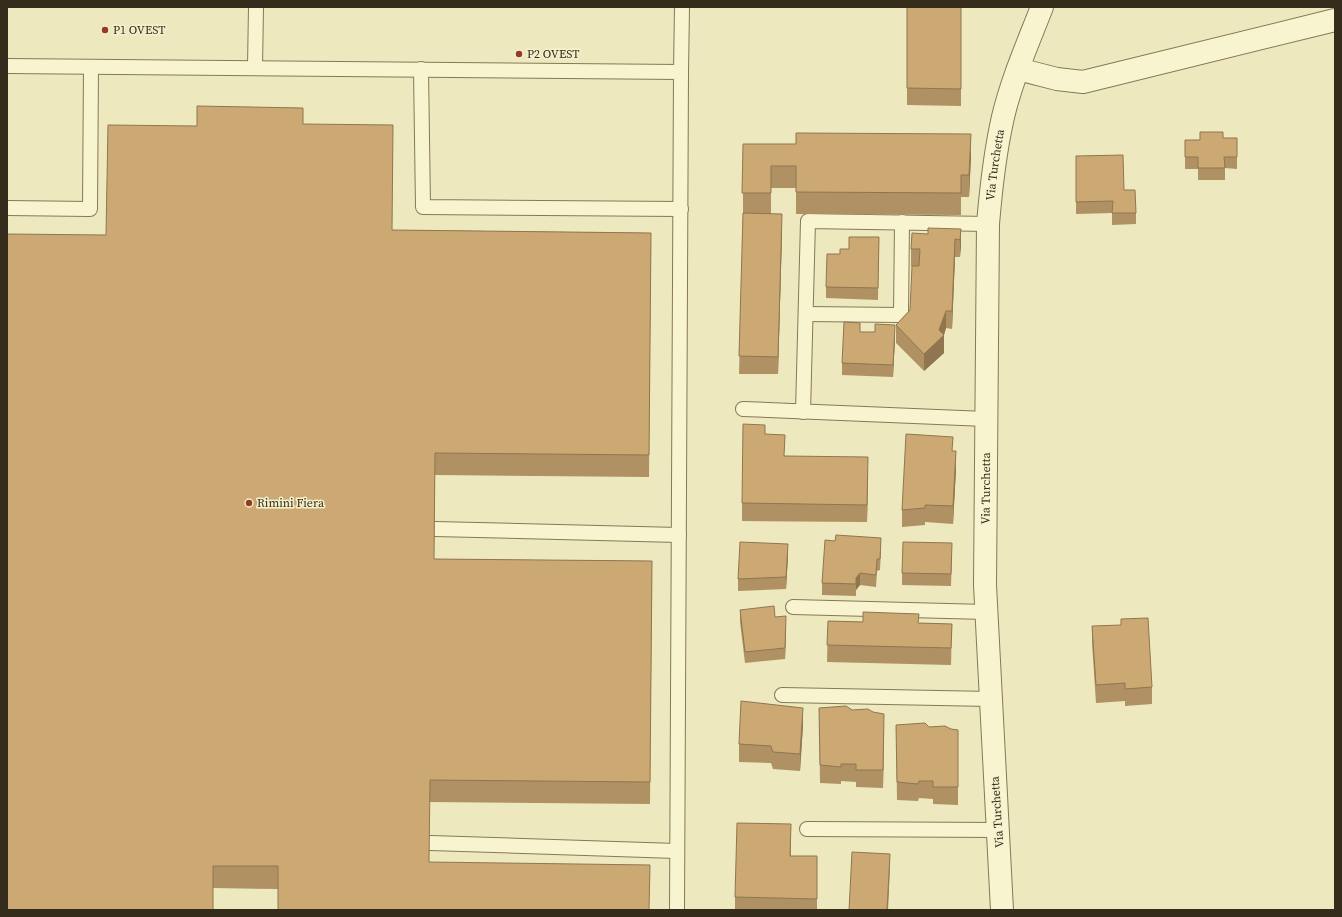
<svg xmlns="http://www.w3.org/2000/svg" width="1342" height="917" font-family="'Source Serif 4',serif">
  <style>
    .lines { fill: none; stroke-linecap: round; stroke-linejoin: round }
    .service-casing { stroke: #867857; stroke-width: 16 }
    .minor-casing { stroke: #867857; stroke-width: 24 }
    .service { stroke: #f9f4d0; stroke-width: 14 }
    .minor { stroke: #f9f4d0; stroke-width: 22 }
    .wall { fill: #af9163 }
    .shaded-wall { fill: #8f7650 }
    .building { fill: #cca973; stroke: #8f7650 }
    .poi-dot { fill: #953a26; stroke: #f5f1cd; stroke-width: 1.5 }
    .labels { text-anchor: middle; stroke-width: 3; stroke-linejoin: round; paint-order: stroke }
    .poi-label { font-size: 12px; fill: #352c1b; stroke: #f5f1cd; text-anchor: start }
    .street-label { font-size: 12px; fill: #352c1b; stroke: #f5f1cd }
  </style>
  <rect width="100%" height="100%" fill="#eee8be"/>
  <g class="lines">
    <!-- service casing -->
    <g class="service-casing">
      <g id="service">
        <path d="M7,66l674,6 -4,838"/>
        <path d="M255,67l1,-60"/>
        <path d="M421,69l2,138 258,2"/>
        <path d="M681,72l1,-65"/>
        <path d="M7,208l83,1 1,-142"/>
        <path d="M806,314l95,1 1,-93"/>
        <path d="M743,409l243,10"/>
        <path d="M803,412l5,-191 180,3"/>
        <path d="M434,529l245,6"/>
        <path d="M793,607l193,5"/>
        <path d="M782,695l209,4"/>
        <path d="M807,829l192,1"/>
        <path d="M430,843l247,8"/>
      </g>
    </g>
    <!-- minor casing -->
    <g class="minor-casing">
      <g id="minor">
        <path d="M1018,69l39,10 26,3 252,-62"/>
        <path id="s1" d="M1002,910l-17,-325 3,-361c3,-36 7,-72 15,-107 9,-38 25,-74 39,-110"/>
      </g>
    </g>
    <!-- service -->
    <use href="#service" class="service"/>
    <!-- minor -->
    <use href="#minor" class="minor"/>
  </g>
  <!-- wall -->
  <g class="wall">
    <path d="M907,7h54v99l-54,-1z"/>
    <path d="M303,124l89,106 259,3 -2,244 -214,-2 -1,84 218,2 -2,243 -220,-2 -152,87 -65,-1 -107,-653 91,-109z"/>
    <path d="M1223,138h14v31l-12,-1v12h-27v-11h-13v-29h15z"/>
    <path d="M743,144l228,12 -2,41h-8v18l-165,-1v-26h-25v26l11,17 -4,143h-39l4,-159z"/>
    <path d="M1076,156l48,34 12,23v11l-24,1v-12l-36,1z"/>
    <path d="M961,229l-1,28h-5l-3,72 -6,-1 -2,7v18l-20,18 -28,-28v-18l14,-15 9,-44h-8v-17l17,-15z"/>
    <path d="M879,237l-1,63 -52,-2v-11l23,-38z"/>
    <path d="M860,332l35,5 -2,40 -51,-2v-12z"/>
    <path d="M765,434l20,22 83,19 -1,47 -125,-1v-18z"/>
    <path d="M953,451l3,18 -3,55 -28,-2v3l-23,2v-17z"/>
    <path d="M881,550l-1,20 -3,1 -1,16 -16,-2 -4,5v6l-34,-1v-12z"/>
    <path d="M952,555l-1,31 -49,-1v-12z"/>
    <path d="M788,556l-2,33 -48,2v-12z"/>
    <path d="M740,610l35,7 11,11 -1,31 -40,4 -5,-41z"/>
    <path d="M828,621l124,3 -1,41 -124,-3z"/>
    <path d="M1092,626l60,61v17l-27,2v-5l-29,2 -4,-60z"/>
    <path d="M819,708l65,24 -1,56 -27,-1v-5l-15,-1v3l-21,-1z"/>
    <path d="M803,725l-3,46 -27,-2 -2,-6 -32,-1v-18z"/>
    <path d="M896,725l33,2 29,3v75l-25,-1v-5l-14,-1 -1,3 -21,-1z"/>
    <path d="M791,842v14h26v54h-82v-13z"/>
  </g>
  <!-- shaded-wall -->
  <g class="shaded-wall">
    <path d="M971,134v22l-2,41v-22z"/>
    <path d="M782,214v17l-4,143v-17z"/>
    <path d="M961,229v18l-1,10v-17z"/>
    <path d="M955,239v18l-3,72v-18z"/>
    <path d="M946,311v17l-2,7v18l-20,18v-17l15,-24z"/>
    <path d="M895,325v12l-2,40v-12z"/>
    <path d="M956,451v18l-3,55v-18z"/>
    <path d="M868,457v18l-1,47v-17z"/>
    <path d="M788,544v12l-2,33v-12z"/>
    <path d="M860,573v12l-4,5v-12z"/>
    <path d="M786,616v12l-1,31v-11z"/>
    <path d="M803,708v17l-3,46v-17z"/>
    <path d="M884,714v18l-1,56v-18z"/>
    <path d="M890,854v12l-2,44h-1z"/>
  </g>
  <!-- building -->
  <g class="building">
    <path d="M907,7h54v82l-54,-1z"/>
    <path d="M197,106l106,2v16l90,1 -1,105 259,3 -2,222 -214,-2 -1,106 218,2 -2,221 -220,-2 -1,82 221,3 -1,45h-371v-44h-65v44h-206v-676l99,1 2,-110 89,1z"/>
    <path d="M1200,132h23v6h14v19h-13l1,11h-27v-11h-13v-17h15z"/>
    <path d="M796,133l175,1 -2,41h-8v18l-165,-1v-26h-25v27h-29l1,-49h53z"/>
    <path d="M1123,155l1,35h11l1,23h-24l1,-12 -37,1v-46z"/>
    <path d="M743,213l39,1 -4,143 -39,-1z"/>
    <path d="M928,228l33,1 -1,11 -5,-1 -3,72h-6l-7,19 5,5 -20,19 -28,-29 14,-15 2,-44h7l1,-17h-9l1,-16 16,1z"/>
    <path d="M849,237h30l-1,51 -52,-1 1,-33h13v-5h9z"/>
    <path d="M844,322l16,1v9h15v-8l20,1 -2,40 -51,-2z"/>
    <path d="M743,424l22,1v9l20,1 -1,21 84,1 -1,48 -125,-2z"/>
    <path d="M906,434l47,3 -1,14h4l-3,55 -28,-1v3l-23,2z"/>
    <path d="M836,535l45,3 -1,21h-3l-1,16 -16,-2 -4,5v6l-34,-1 3,-43 10,1z"/>
    <path d="M740,542l48,2 -2,33 -48,2z"/>
    <path d="M903,542l49,1 -1,31 -49,-1z"/>
    <path d="M774,606l1,11 11,-1 -1,32 -40,4 -5,-42z"/>
    <path d="M863,612l56,2 -1,9 34,1 -1,24 -124,-3 1,-24 35,1z"/>
    <path d="M1148,618l4,69 -27,2v-6l-29,2 -4,-59 29,-1v-6z"/>
    <path d="M741,701l62,7 -3,46 -27,-2 -2,-6 -32,-2z"/>
    <path d="M846,706l6,4 16,-1 5,3 11,2 -1,56h-27v-6h-15v3l-21,-2 -1,-57z"/>
    <path d="M925,723l4,4 16,-1 6,3 7,1v57h-25v-6h-14l-1,3 -21,-2 -1,-57z"/>
    <path d="M737,823l54,1 -1,32h27v43l-82,-2z"/>
    <path d="M852,852l38,2 -3,56h-38z"/>
  </g>
  <!-- markers -->
  <g class="poi-dot">
    <circle cx="105" cy="30" r="4"/>
    <circle cx="519" cy="54" r="4"/>
    <circle cx="249" cy="503" r="4"/>
  </g>
  <g class="labels">
    <!-- poi labels -->
    <g class="poi-label">
      <text x="113" y="34">P1 OVEST</text>
      <text x="527" y="58">P2 OVEST</text>
      <text x="257" y="507">Rimini Fiera</text>
    </g>
    <!-- street labels -->
    <g class="street-label">
      <text dy="4" stroke="none"><textPath href="#s1" startOffset="746">Via Turchetta</textPath></text>
      <text dy="4" stroke="none"><textPath href="#s1" startOffset="422">Via Turchetta</textPath></text>
      <text transform="translate(997 812) rotate(-94)" y="4">Via Turchetta</text>
    </g>
  </g>
  <!-- border -->
  <rect width="1342" height="917" fill="none" stroke="#352c1b" stroke-width="16"/>
</svg>
